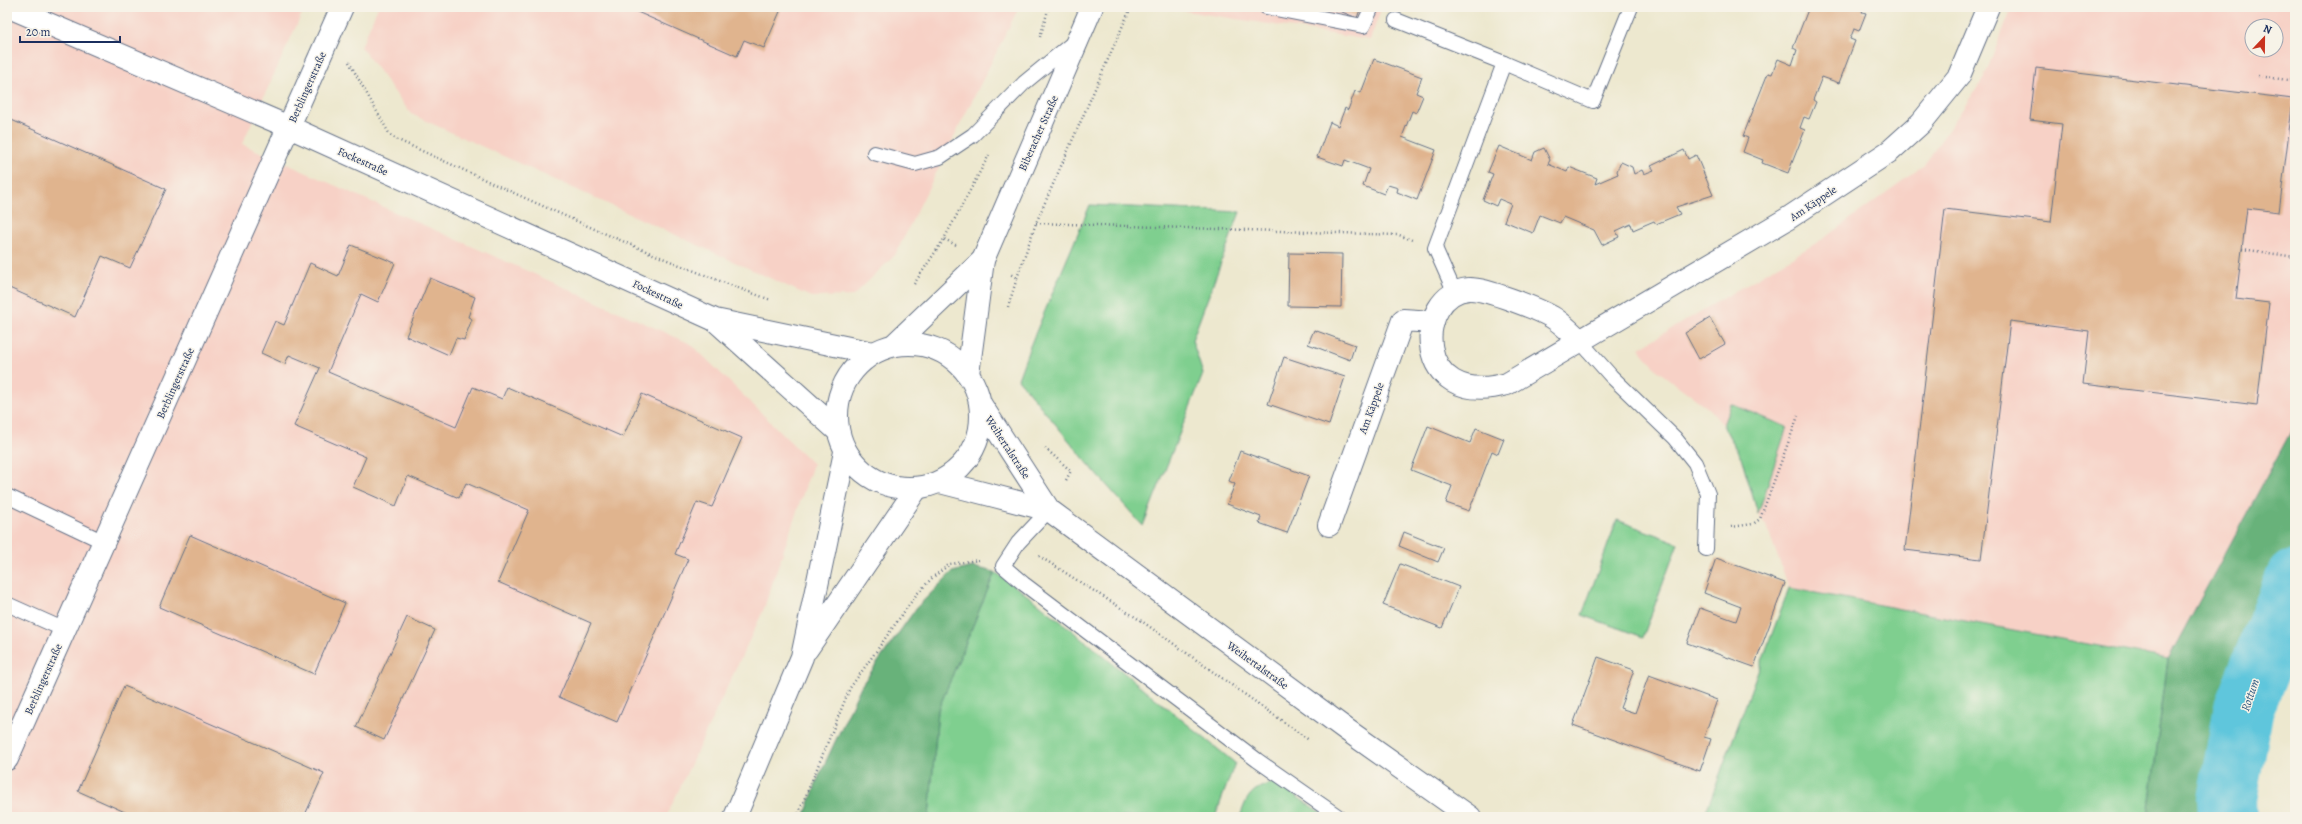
<svg xmlns="http://www.w3.org/2000/svg" width="2302" height="824" font-family="Alegreya,serif">
  <style>
    .built { fill: #f7d1c6; fill-rule: evenodd }
    .green { fill: #7fcf8f; stroke: #4d7f76 }
    .forest { fill: #67b27a; stroke: #41706c }
    .lines { fill: none; stroke-linecap: round; stroke-linejoin: round }
    .river { stroke: #5fc6dc; stroke-width: 60 }
    .building { fill: #e0b48e }
    .service-casing { stroke: #647086; stroke-width: 16 }
    .minor-casing { stroke: #647086; stroke-width: 24 }
    .tertiary-casing { stroke: #647086; stroke-width: 24 }
    .secondary-casing { stroke: #647086; stroke-width: 24 }
    .path { stroke: #647086; stroke-width: 2.5; stroke-dasharray: 1 3; stroke-linecap: butt }
    .service { stroke: #fff; stroke-width: 14 }
    .minor { stroke: #fff; stroke-width: 22 }
    .tertiary { stroke: #fff; stroke-width: 22 }
    .secondary { stroke: #fff; stroke-width: 22 }
    .labels { text-anchor: middle; stroke-width: 3; stroke-linejoin: round; paint-order: stroke }
    .street-label { font-size: 11px; fill: #1b2f5e; stroke: #f7f3e8 }
    .water-label { font-size: 12px; font-style: italic; fill: #2c557e; stroke: #f7f3e8 }
  </style>
  <rect width="100%" height="100%" fill="#f7f3e8"/>
  <filter id="ink" filterUnits="userSpaceOnUse"><feTurbulence type="fractalNoise" baseFrequency=".025" numOctaves="2"/><feDisplacementMap in="SourceGraphic" scale="8" xChannelSelector="R" yChannelSelector="G"/><feConvolveMatrix kernelMatrix="1 2 1 2 8 2 1 2 1" color-interpolation-filters="sRGB"/></filter>
  <filter id="wash" filterUnits="userSpaceOnUse"><feTurbulence type="fractalNoise" baseFrequency=".012" numOctaves="4" result="noise"/><feDisplacementMap in="SourceGraphic" scale="16" xChannelSelector="R" yChannelSelector="G"/><feGaussianBlur stdDeviation="0.9" result="paint"/><feColorMatrix in="noise" values="0 0 0 0 0 0 0 0 0 0 0 0 0 0 0 0 0 1.4 0 .05"/><feComposite in="paint" operator="in"/></filter>
  <g filter="url(#wash)">
    <rect width="100%" height="100%" fill="#ede8cf"/>
    <!-- built -->
    <g class="built">
      <path d="M7,7h298l-63,137 449,200 122,120 -50,147 -97,206h-659z"/>
      <path d="M378,7h641l-124,248 -42,41 -42,1 -400,-183 -50,-67z"/>
      <path d="M1172,7h210l-12,33 -197,-31z"/>
      <path d="M2012,7h283v417l-127,235 -379,-71 -22,-61 -9,-13 -16,-54 -19,-35 -15,-17 -50,-37 -19,-23 184,-109 101,-74 60,-87zM2252,26h24v24h-24z"/>
    </g>
    <!-- green -->
    <g class="green">
      <path d="M1090,205l150,7 -48,128 11,34 -60,152 -48,-54 -77,-93 12,-33z"/>
      <path d="M1731,404l56,23 -29,87 -16,-54 -19,-35z"/>
      <path d="M1617,520l61,23 -35,94 -61,-22z"/>
      <path d="M995,572l43,31 197,160 -20,54h-286l9,-107z"/>
      <path d="M1789,588l379,71 -20,158h-444z"/>
      <path d="M1275,782l52,35h-87c8,-24 12,-28 35,-35z"/>
    </g>
    <!-- forest -->
    <g class="forest">
      <path d="M2295,424v119l-49,118 -27,84 -16,60v12h-55l20,-158z"/>
      <path d="M973,567l22,5 -57,138 -9,107h-125l15,-41 42,-90 56,-79 35,-35z"/>
    </g>
    <g class="lines">
      <!-- river -->
      <path class="river" d="M2228,817l-1,-18 17,-91 51,-129"/>
    </g>
    <g id="blocks">
      <!-- building -->
      <g class="building">
        <path d="M626,7h156l-18,41 -20,-8 -7,16z"/>
        <path d="M1330,7h31l-4,11z"/>
        <path d="M1809,7h55l-2,5 4,1 -7,18 -5,-2 -4,10 5,2 -16,42 -17,-6 -9,23 3,2 -7,17 -5,-2 -4,11 5,2 -17,43 -26,-10 1,-3 -20,-8 5,-14 -5,-2 25,-63 4,1 6,-15 14,6 5,-15 -4,-2z"/>
        <path d="M1374,59l48,18 -6,16 7,3 -7,17 -4,-2 -10,26 34,13 -19,50 -20,-8 1,-4 -10,-3 -4,9 -21,-8 6,-17 -24,-9 -2,6 -26,-9 13,-35 8,4 7,-18 3,2 7,-19 6,2z"/>
        <path d="M2036,68l257,31 -14,113 -32,-4 -11,91 33,4 -12,102 -174,-21 6,-53 -79,-10 -29,238 -76,-9 40,-341 106,13 11,-98 -32,-4z"/>
        <path d="M7,118l159,71 -36,79 -28,-12 -27,61 -68,-30z"/>
        <path d="M1499,146l33,14 3,-8 9,-4 6,12 -2,4 19,8 2,-5 28,11 -2,6 23,-10 -1,-3 4,-9 11,5 2,7 8,-4 2,4 10,-4 -3,-4 33,-16 4,9 8,-4 17,40 -37,12 4,7 -24,10 -2,-3 -21,9 -2,-6 -15,7 3,6 -17,8 -8,-15 -31,-13 -3,6 -20,-8 -7,18 -29,-12 7,-17 -12,-5 -3,7 -13,-6 10,-26 -5,-2z"/>
        <path d="M351,245l44,18 -17,39 -17,-8 -33,78 128,55 17,-40 29,12 5,-12 116,50 19,-43 100,44 -30,69 -15,-5 -22,52 13,5 -71,163 -58,-25 32,-74 -93,-41 31,-72 -63,-27 -7,15 -51,-22 -12,30 -43,-19 13,-30 -72,-31 26,-58 -31,-13 -4,9 -24,-11 14,-32 9,4 26,-62 28,13z"/>
        <path d="M1289,253l53,1 -1,53 -53,-1z"/>
        <path d="M430,278l45,19 -7,20 4,2 -8,21 -8,-2 -7,17 -43,-19z"/>
        <path d="M1710,318l15,26 -26,15 -14,-26z"/>
        <path d="M1314,330l41,15 -5,15 -42,-16z"/>
        <path d="M1284,357l61,20 -16,48 -61,-21z"/>
        <path d="M1428,426l42,17 6,-15 28,11 -6,15 -6,-3 -23,60 -23,-8 6,-17 -41,-16z"/>
        <path d="M1240,451l69,25 -22,57 -28,-10 2,-6 -34,-13 8,-20 -6,-3z"/>
        <path d="M1404,532l40,16 -6,14 -39,-16z"/>
        <path d="M190,535l155,68 -31,71 -155,-67z"/>
        <path d="M1716,558l69,25 -31,84 -67,-24 13,-35 36,13 5,-14 -37,-14z"/>
        <path d="M1400,564l59,23 -17,41 -59,-23z"/>
        <path d="M407,617l28,13 -51,110 -28,-13z"/>
        <path d="M1598,657l36,13 -14,38 15,5 14,-38 68,25 -13,37 7,2 -11,32 -127,-46z"/>
        <path d="M124,686l200,87 -20,44h-168l-58,-26z"/>
      </g>
    </g>
  </g>
  <g filter="url(#ink)">
    <use href="#blocks" fill-opacity="0" stroke="#647086" stroke-width="1"/>
    <g class="lines">
      <!-- service casing -->
      <g class="service-casing">
        <g id="service">
          <path d="M1266,7l97,19 9,-19"/>
          <path d="M1396,20l108,43 -69,185 20,45"/>
          <path d="M1504,63l89,38 38,-94"/>
          <path d="M874,153l41,11 25,-7 33,-22 51,-52 50,-41"/>
          <path d="M1580,341l31,35 64,62 20,25 13,31 -2,55"/>
          <path d="M7,496l97,46"/>
          <path d="M1049,510l-31,33 -15,23 21,18 233,176 82,57"/>
          <path d="M7,604l58,26"/>
        </g>
      </g>
      <!-- minor casing -->
      <g class="minor-casing">
        <g id="minor">
          <path d="M9,7l280,120 426,193 158,33"/>
          <path d="M716,321l121,109"/>
          <path d="M1580,341c-8,-8 -18,-18 -28,-24 -14,-8 -67,-29 -83,-28 -55,4 -58,121 38,95l280,-165 103,-68 31,-28 38,-47 29,-69"/>
          <path d="M1329,525l74,-205 30,2"/>
          <path d="M7,759l335,-752"/>
        </g>
      </g>
      <!-- tertiary casing -->
      <g class="tertiary-casing">
        <g id="tertiary">
          <path d="M981,405l68,105 298,220 123,87"/>
          <path d="M940,482l109,28"/>
        </g>
      </g>
      <!-- secondary casing -->
      <g class="secondary-casing">
        <g id="secondary">
          <circle cx="909" cy="416" r="72"/>
          <path d="M894,345l89,-85"/>
          <path d="M968,374l15,-114 109,-253"/>
          <path d="M807,649l110,-161"/>
          <path d="M735,817l67,-160 43,-205"/>
        </g>
      </g>
      <!-- path -->
      <g class="path">
        <path d="M1040,37l9,-30"/>
        <path d="M349,62l41,73 8,5c123,56 245,114 373,160"/>
        <path d="M2258,76l37,5"/>
        <path d="M1036,223l363,12 13,5"/>
        <path d="M956,245l-12,-6 45,-84"/>
        <path d="M2242,249l53,8"/>
        <path d="M1017,278l19,-55 95,-216"/>
        <path d="M914,284l30,-45"/>
        <path d="M1008,307l9,-29 -7,-4"/>
        <path d="M1045,448l26,23 -6,11"/>
        <path d="M1731,527l22,-3 7,-5 38,-103"/>
        <path d="M1039,556l104,66 166,118"/>
        <path d="M797,817l53,-129 66,-93 17,-18 17,-13 29,-4"/>
      </g>
      <!-- service -->
      <use href="#service" class="service"/>
      <!-- minor -->
      <use href="#minor" class="minor"/>
      <!-- tertiary -->
      <use href="#tertiary" class="tertiary"/>
      <!-- secondary -->
      <use href="#secondary" class="secondary"/>
    </g>
  </g>
  <g class="labels">
    <!-- street labels -->
    <g class="street-label">
      <text transform="translate(307 87) rotate(-66)" y="4">Berblingerstraße</text>
      <text transform="translate(1038 133) rotate(-66)" y="4">Biberacher Straße</text>
      <text transform="translate(363 161) rotate(24)" y="4">Fockestraße</text>
      <text transform="translate(1813 203) rotate(-34)" y="4">Am Käppele</text>
      <text transform="translate(658 294) rotate(25)" y="4">Fockestraße</text>
      <text transform="translate(175 383) rotate(-66)" y="4">Berblingerstraße</text>
      <text transform="translate(1371 408) rotate(-70)" y="4">Am Käppele</text>
      <text transform="translate(1008 447) rotate(57)" y="4">Weihertalstraße</text>
      <text transform="translate(1258 665) rotate(36)" y="4">Weihertalstraße</text>
      <text transform="translate(43 679) rotate(-66)" y="4">Berblingerstraße</text>
    </g>
    <!-- water labels -->
    <g class="water-label">
      <text transform="translate(2250 695) rotate(-71)" y="4">Rottum</text>
    </g>
  </g>
  <!-- margin -->
  <rect width="2302" height="824" fill="none" stroke="#f7f3e8" stroke-width="24"/>
  <!-- north arrow -->
  <g transform="translate(2264 38) rotate(22)"><circle r="19" fill="#f7f3e8" stroke="#9fa5b1"/>
  <path d="M0-3L7 15L0 10L-7 15Z" fill="#c8321e"/>
  <text y="-6" font-size="11" font-weight="bold" text-anchor="middle" fill="#1b2f5e">N</text>
  </g>
  <!-- scale -->
  <path d="M20 36v6h100v-6" fill="none" stroke="#1b2f5e" stroke-width="2"/>
  <text x="26" y="36" font-size="12" fill="#1b2f5e" stroke="#f7f3e8" stroke-width="3" paint-order="stroke">20 m</text>
</svg>
